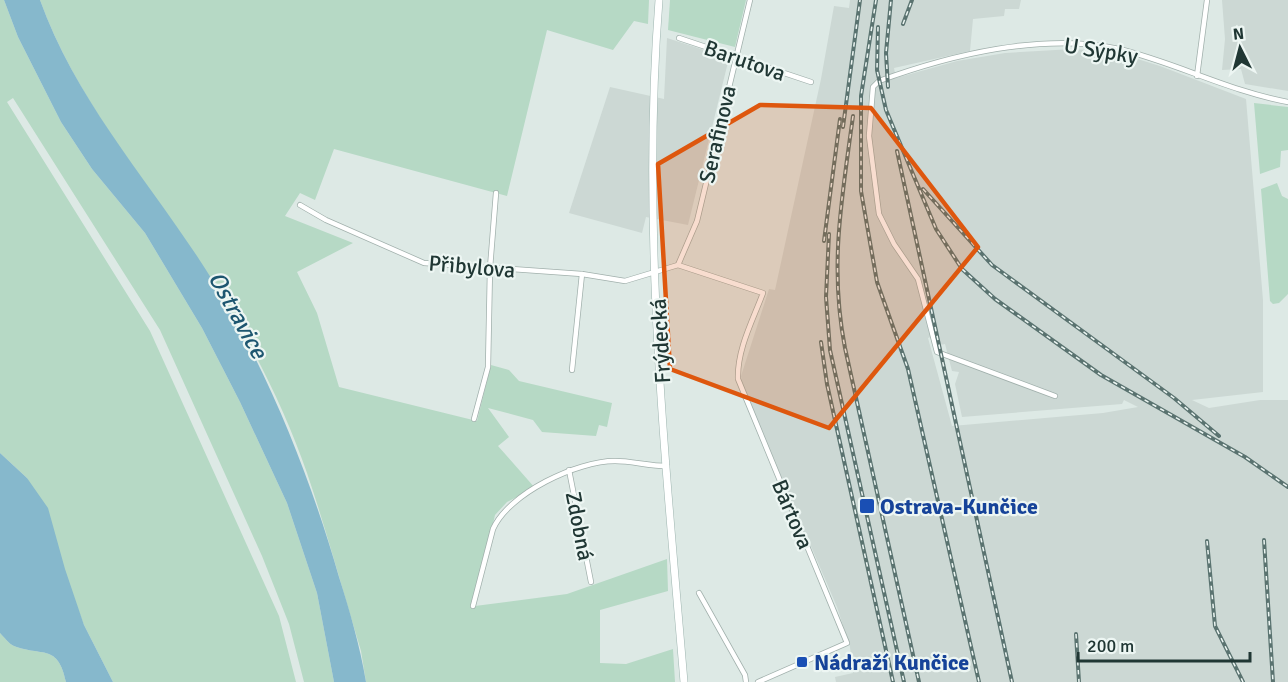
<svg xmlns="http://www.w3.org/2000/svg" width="1288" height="682" font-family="Signika,sans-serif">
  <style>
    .built { fill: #ccd8d4; fill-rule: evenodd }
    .green { fill: #b6d9c5 }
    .water { fill: #86b8cc }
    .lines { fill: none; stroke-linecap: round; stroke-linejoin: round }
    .street-casing { stroke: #a1b0ac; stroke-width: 6 }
    .secondary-casing { stroke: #9db4af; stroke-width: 8 }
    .street { stroke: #fff; stroke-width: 4.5 }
    .secondary { stroke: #fff; stroke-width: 7 }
    .rail-casing { stroke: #5a7370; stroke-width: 4 }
    .rail { stroke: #edf6f3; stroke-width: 1.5; stroke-dasharray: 4.5; stroke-linecap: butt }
    .marked { fill: #de570e; fill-opacity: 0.2; stroke: #de570e; stroke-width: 4.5; stroke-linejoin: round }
    .transit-dot { fill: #1a4fb4; stroke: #edf6f3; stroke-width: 2 }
    .labels { text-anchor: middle; stroke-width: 4.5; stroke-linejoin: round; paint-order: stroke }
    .street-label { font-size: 22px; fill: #203734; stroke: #edf6f3 }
    .transit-label { font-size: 22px; font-weight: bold; fill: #164399; stroke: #edf6f3; text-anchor: start }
    .water-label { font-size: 24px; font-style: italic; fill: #1d5670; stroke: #edf6f3 }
  </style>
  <rect width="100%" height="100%" fill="#dde9e5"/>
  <!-- built -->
  <g class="built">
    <path d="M850,0h171l-2,9h-14l-1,7 -31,3 -3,32 -76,17 2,10 61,-17 48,-8 68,-4 42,3 45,14 86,33 17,201v92l-71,8 17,8 51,-8h28v282h-452l-1,-5 18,-4 -3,-26 -13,-40 -95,-222 -1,-9 28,-87 6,1 46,-211 13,-73 15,2zM938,334l2,11 5,-1 7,27 7,1 -4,12 7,33 160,-13 2,-4 14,7 -35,6 -151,13 -24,-88z"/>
    <path d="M1222,0h66v91l-43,-7 -4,-15 -19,1 3,-31z"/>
    <path d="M667,38l62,20 -41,167 -42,-8 -4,16 -73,-20 41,-126 54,12z"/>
  </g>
  <!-- green -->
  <g class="green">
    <path d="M0,0h4l14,37 43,85 31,47 53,64 57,95 38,74 47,101 30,90 17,89h-30l-15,-58 -27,-68 -102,-226 -147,-232 -6,4 143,229 129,285 17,66h-183l-29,-57 -57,-147 -27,-25z"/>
    <path d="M40,0h609l-1,24 -14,-3 -21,29 -66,-20 -40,166 -173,-47 -19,51 -15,-7 -15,23 68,27 -56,29 20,41 22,74 138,34 14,-56 18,5 10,11 93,22 -5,24 -8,-2 -3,11 -54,-4 -9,-12 -45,-12 21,29 -11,9 37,42 -28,14 -12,13 -20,91 92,-12 100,-35 1,32 -68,19v53l26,1 47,-15 2,33h-309l-5,-31c-18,-59 -34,-119 -54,-178 -22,-64 -58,-135 -94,-191 -60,-94 -135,-177 -173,-282z"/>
    <path d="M670,0h76l-11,47 -67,-17z"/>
    <path d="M1254,103l34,4v43l-7,1 -1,16 -20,7z"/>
    <path d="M1277,183l5,13 6,3v95l-9,9 -6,1 -3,-3 -9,-112z"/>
    <path d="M0,633c4,4 9,11 14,13 28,11 44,-3 52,36h-66z"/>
  </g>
  <!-- water -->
  <g class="water">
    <path d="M4,0h36c38,106 115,187 173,281 56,93 96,192 126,296 11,35 21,69 27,105h-32l-17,-89 -30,-90 -47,-101 -38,-74 -57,-95 -53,-64 -31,-47 -43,-85z"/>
    <path d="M0,453l27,25 21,30 17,61 19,56 29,57h-47c-8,-39 -24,-25 -52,-36 -5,-2 -10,-9 -14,-13z"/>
  </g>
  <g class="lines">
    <!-- street casing -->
    <g class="street-casing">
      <g id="street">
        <path d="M679,38l132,44"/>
        <path d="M1197,76l10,-76"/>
        <path d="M300,205l26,15 98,43 158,11 43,7 53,-16 85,28c-10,27 -26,56 -25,86l109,264 -89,39"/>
        <path d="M678,265l19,-44 53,-221"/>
        <path d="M572,370l10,-96"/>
        <path d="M1055,396l-118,-44 -19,-73 -24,-35 -15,-30 -10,-78 4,-49 6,-6c71,-26 164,-49 240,-32 58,14 109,42 169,53"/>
        <path d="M474,419l14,-52 2,-99 6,-75"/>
        <path d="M569,470l22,112"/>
        <path d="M699,593l46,82 1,7"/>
        <path d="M473,606l20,-77c16,-36 84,-68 122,-68 17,0 34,5 52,5"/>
      </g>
    </g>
    <!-- secondary casing -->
    <g class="secondary-casing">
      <path id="secondary" d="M659,0c-18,227 6,456 25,682"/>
    </g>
    <!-- street -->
    <use href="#street" class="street"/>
    <!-- secondary -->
    <use href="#secondary" class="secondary"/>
    <!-- rail casing -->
    <g class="rail-casing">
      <g id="rail">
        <path d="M876,0l-15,96v95l16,91 31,87 71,313"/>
        <path d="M903,24l9,-24"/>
        <path d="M878,27l-1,43 9,40 50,119 26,40 33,30 106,76 144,82 43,30"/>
        <path d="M888,87l-2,-34 5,-53"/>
        <path d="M853,116c-11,82 -24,150 -8,232l74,334"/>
        <path d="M843,127l17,-127"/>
        <path d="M897,151l115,531"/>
        <path d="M923,189l69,76 182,133 45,38"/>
        <path d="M829,234l-3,63 4,53 74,332"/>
        <path d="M824,241l16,-122"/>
        <path d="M821,342l6,42 66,298"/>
        <path d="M1264,540l9,142"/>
        <path d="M1207,541l8,85 28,56"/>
        <path d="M1076,634l3,48"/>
      </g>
    </g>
    <!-- rail -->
    <use href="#rail" class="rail"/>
  </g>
  <!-- marked area -->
  <path class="marked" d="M760,105l111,3 107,139 -149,181 -159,-59 -12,-205z"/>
  <!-- markers -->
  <g class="transit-dot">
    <rect x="859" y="498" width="16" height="16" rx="3"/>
    <rect x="796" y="656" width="12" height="12" rx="3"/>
  </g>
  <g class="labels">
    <!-- street labels -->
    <g class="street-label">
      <text transform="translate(1101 50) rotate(9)" y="8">U Sýpky</text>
      <text transform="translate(745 60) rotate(19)" y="8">Barutova</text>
      <text transform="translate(717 134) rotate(-77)" y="8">Serafinova</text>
      <text transform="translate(472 266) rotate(5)" y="8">Přibylova</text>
      <text transform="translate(660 341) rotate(-93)" y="8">Frýdecká</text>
      <text transform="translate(793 514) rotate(67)" y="8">Bártova</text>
      <text transform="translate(580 526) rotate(79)" y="8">Zdobná</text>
    </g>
    <!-- transit labels -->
    <g class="transit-label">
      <text x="880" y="514">Ostrava-Kunčice</text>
      <text x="814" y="670">Nádraží Kunčice</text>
    </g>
    <!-- water labels -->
    <g class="water-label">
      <text transform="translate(238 315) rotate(61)" y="8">Ostravice</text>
    </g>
  </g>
  <!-- north arrow -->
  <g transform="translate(1240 48) rotate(354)" stroke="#edf6f3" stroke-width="4.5" paint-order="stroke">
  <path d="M0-4.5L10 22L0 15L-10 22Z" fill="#203734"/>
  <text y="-9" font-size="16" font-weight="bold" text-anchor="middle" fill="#203734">N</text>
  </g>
  <!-- scale -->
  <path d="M1078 652v9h172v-9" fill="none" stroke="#203734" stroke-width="3"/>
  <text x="1087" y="652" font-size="18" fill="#203734" stroke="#edf6f3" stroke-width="4.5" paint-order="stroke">200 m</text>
</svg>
